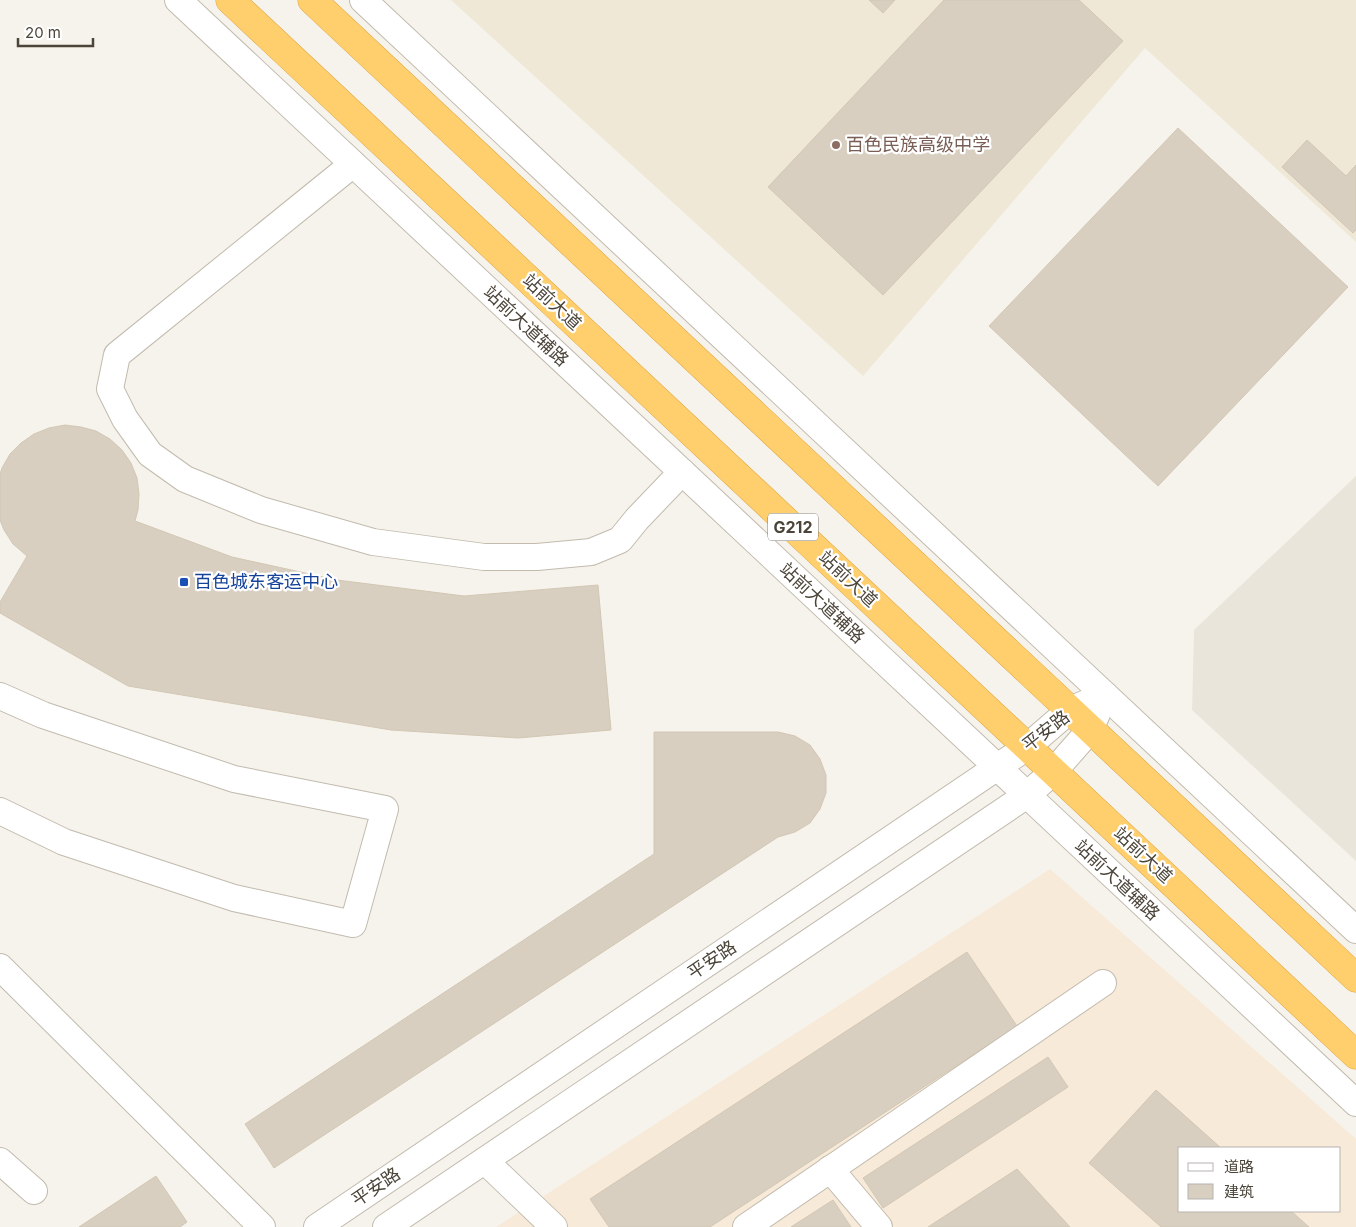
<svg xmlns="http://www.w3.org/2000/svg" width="1356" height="1227" font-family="Inter,'Noto Sans SC',sans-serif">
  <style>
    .residential { fill: #eae5da }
    .commercial { fill: #f7ead8; fill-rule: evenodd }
    .education { fill: #efe8d6 }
    .building { fill: #d8cfc1; stroke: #d3c7b4 }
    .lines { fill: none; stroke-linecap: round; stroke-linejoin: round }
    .minor-casing { stroke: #c2bbae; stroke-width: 28 }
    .highway-casing { stroke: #e0a43c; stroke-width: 29 }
    .minor { stroke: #fff; stroke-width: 26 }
    .highway { stroke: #ffcf6e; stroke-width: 28 }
    .education-dot { fill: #8d6e63; stroke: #fff; stroke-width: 2 }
    .transit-dot { fill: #1a4fb4; stroke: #fff; stroke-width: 2 }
    .labels { text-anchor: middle; stroke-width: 4.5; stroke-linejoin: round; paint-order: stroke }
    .shield { fill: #fff; stroke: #817c74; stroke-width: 1 }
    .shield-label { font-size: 16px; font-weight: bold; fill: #4b4439 }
    .education-label { font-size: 18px; fill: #785e54; stroke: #fff; text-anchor: start }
    .street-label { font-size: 18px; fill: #4b4439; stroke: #fff }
    .transit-label { font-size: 18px; fill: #164399; stroke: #fff; text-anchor: start }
  </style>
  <rect width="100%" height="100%" fill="#f6f3ec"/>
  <!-- residential -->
  <path class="residential" d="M1356,476v385l-164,-151 2,-80z"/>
  <!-- commercial -->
  <path class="commercial" d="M1050,869l306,270v88h-860zM1180,1148h160v63h-160z"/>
  <!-- education -->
  <path class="education" d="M451,0h905v242l-211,-194 -282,328z"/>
  <!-- building -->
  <g class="building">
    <path d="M869,0h26l-12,13z"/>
    <path d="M944,0h135l44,41 -240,254 -115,-108z"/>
    <path d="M1178,128l170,159 -190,199 -169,-160z"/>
    <path d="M1307,140l39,36 10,-11v65l-3,3 -71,-66z"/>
    <path d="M65,425l16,2 15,4 14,8 12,11 9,13 6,15 2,16 -1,16 -3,11 97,36 105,23 127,16 134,-11 13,145 -93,8 -127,-8 -263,-44 -128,-73v-11l27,-46 -14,-12 -9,-14 -4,-10v-46l2,-6 8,-14 11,-11 13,-9 15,-6z"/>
    <path d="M654,732h124l17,4 15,9 10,14 6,16v18l-6,16 -10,14 -15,9 -17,5 -504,331 -29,-44 409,-270z"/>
    <path d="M967,952l50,74 -307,201h-101l-19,-28z"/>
    <path d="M1048,1057l20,30 -185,121 -20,-30z"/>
    <path d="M1156,1090l65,58h-41v63h111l18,16h-148l-72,-64z"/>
    <path d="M1017,1169l53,58h-142z"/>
    <path d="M156,1176l31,46 -7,5h-101z"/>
    <path d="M833,1200l18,27h-60z"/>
  </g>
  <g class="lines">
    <!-- minor casing -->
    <g class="minor-casing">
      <g id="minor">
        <path d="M178,0l1178,1103"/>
        <path d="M363,0l993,930"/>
        <path d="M353,164l-236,191 -7,34 15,30 25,35 35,25 76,31 112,32 111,15h53l54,-5 29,-12 17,-21 45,-47"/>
        <path d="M0,696l43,19 191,64 151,30 -32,115 -119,-26 -170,-56 -64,-31"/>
        <path d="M0,967l262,260"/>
        <path d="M0,1161l34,30"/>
        <path d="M485,1161l69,66"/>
        <path d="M830,1169l49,58"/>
        <path d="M317,1227l710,-480 43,-37 35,-15"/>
        <path d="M386,1227l641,-432 27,-24 36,-41 9,-21"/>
        <path d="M746,1227l357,-244"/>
      </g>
    </g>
    <!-- highway casing -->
    <g class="highway-casing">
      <g id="highway">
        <path d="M230,0l1126,1055"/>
        <path d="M312,0l1044,978"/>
      </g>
    </g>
    <!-- minor -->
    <use href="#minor" class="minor"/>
    <!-- highway -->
    <use href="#highway" class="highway"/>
  </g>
  <!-- markers -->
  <circle class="education-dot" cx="836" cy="145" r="5"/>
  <rect class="transit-dot" x="179" y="577" width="10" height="10" rx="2.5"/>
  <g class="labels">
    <!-- shield labels -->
    <rect class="shield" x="768" y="513.5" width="50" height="27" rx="4"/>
    <g class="shield-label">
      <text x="793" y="533">G212</text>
    </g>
    <!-- education labels -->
    <g class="education-label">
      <text x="846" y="151">百色民族高级中学</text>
    </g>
    <!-- street labels -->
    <g class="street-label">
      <text transform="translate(552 302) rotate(43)" y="6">站前大道</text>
      <text transform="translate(526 326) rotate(43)" y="6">站前大道辅路</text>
      <text transform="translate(848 579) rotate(43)" y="6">站前大道</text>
      <text transform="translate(822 603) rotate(43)" y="6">站前大道辅路</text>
      <text transform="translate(1046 731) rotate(-38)" y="6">平安路</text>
      <text transform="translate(1143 855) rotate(43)" y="6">站前大道</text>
      <text transform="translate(1117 880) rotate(43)" y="6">站前大道辅路</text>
      <text transform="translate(712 960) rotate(-34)" y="6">平安路</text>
      <text transform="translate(376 1187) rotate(-34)" y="6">平安路</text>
    </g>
    <!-- transit labels -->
    <g class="transit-label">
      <text x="194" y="588">百色城东客运中心</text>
    </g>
  </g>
  <!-- legend -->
  <rect x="1178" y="1147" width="162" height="65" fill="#ffffff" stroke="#b7b4b0"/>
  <rect x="1188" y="1163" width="25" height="8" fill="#ffffff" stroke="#b7b4b0"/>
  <text x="1224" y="1172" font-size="15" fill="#4b4439">道路</text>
  <rect x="1188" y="1184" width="25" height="15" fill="#d8cfc1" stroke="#b7b4b0"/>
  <text x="1224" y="1197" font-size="15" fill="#4b4439">建筑</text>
  <!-- scale -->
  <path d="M18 38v8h75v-8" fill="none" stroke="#4b4439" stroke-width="2.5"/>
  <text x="25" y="38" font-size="15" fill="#4b4439" stroke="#ffffff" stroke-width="4" paint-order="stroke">20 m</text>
</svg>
